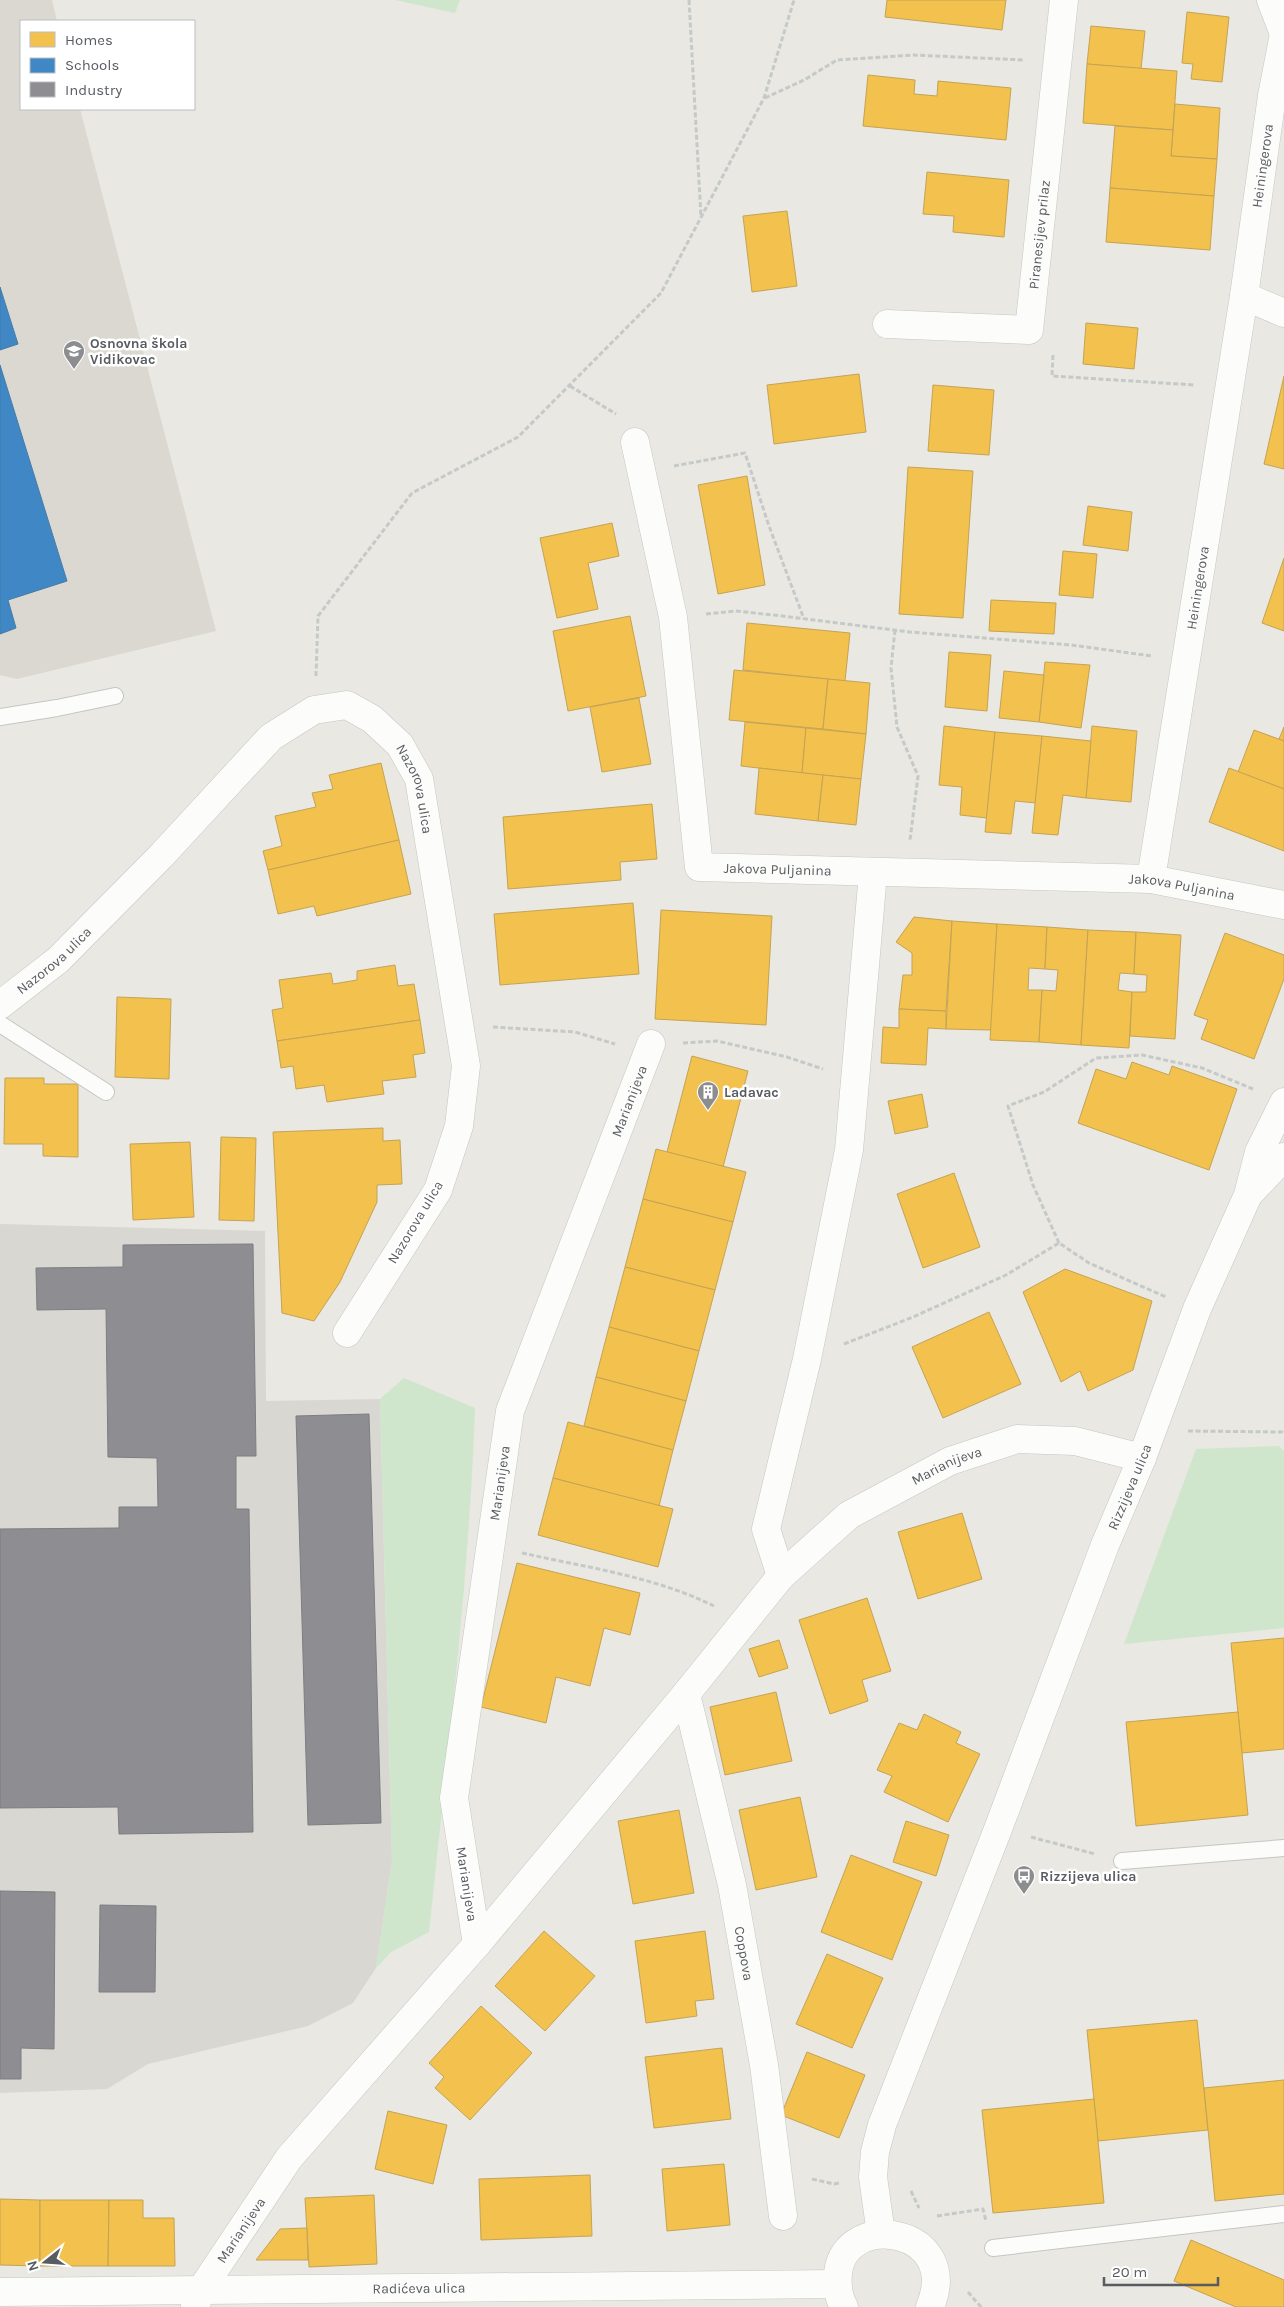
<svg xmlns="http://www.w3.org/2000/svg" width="1284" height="2307" font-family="Karla,sans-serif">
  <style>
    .industrial { fill: #d9d7d2 }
    .education { fill: #dad8d0 }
    .green { fill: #cfe6cd }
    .homes { fill: #f2c14e; stroke: #c4a354 }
    .schools { fill: #3f88c5; stroke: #467ba7 }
    .industry { fill: #8d8d92; stroke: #7d7e83 }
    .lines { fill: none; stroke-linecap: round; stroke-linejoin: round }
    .lane-casing { stroke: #c5c6c4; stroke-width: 18 }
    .street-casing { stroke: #c5c6c4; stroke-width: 29 }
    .secondary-casing { stroke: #c5c6c4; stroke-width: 29 }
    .path { stroke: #c5cac8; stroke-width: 3; stroke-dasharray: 5 2.5; stroke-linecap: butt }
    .lane { stroke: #fcfcfb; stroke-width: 16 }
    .street { stroke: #fcfcfb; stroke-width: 28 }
    .secondary { stroke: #fcfcfb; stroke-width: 28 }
    .labels { text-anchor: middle; stroke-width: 5; stroke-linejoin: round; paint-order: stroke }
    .street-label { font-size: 14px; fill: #585c61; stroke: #fff }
    .poi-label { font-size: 14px; font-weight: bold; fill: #585c61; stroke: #fff; text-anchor: start }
  </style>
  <rect width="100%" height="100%" fill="#e9e8e2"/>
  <!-- industrial -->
  <path class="industrial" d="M0,1224l265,7 1,170 114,-2 12,462 -16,107 -23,35 -45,23 -160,38 -41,25 -107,4z"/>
  <!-- education -->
  <path class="education" d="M0,0h52l5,21h-36v88h59l136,522 -199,48 -17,-4z"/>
  <!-- green -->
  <g class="green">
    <path d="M395,0h65l-5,13z"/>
    <path d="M404,1378l71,30c-6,175 -28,349 -46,524l-38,20 -15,16 16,-107 -12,-462z"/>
    <path d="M1279,1446l5,5v177l-160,16 72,-195z"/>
  </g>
  <!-- homes -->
  <g class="homes">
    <path d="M887,0h119l-4,30 -117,-13z"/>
    <path d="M1187,12l42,5 -7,65 -31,-3 2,-15 -11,-1z"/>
    <path d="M1091,26l54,5 -4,38 -54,-5z"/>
    <path d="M1087,64l90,7 -4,59 -90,-7z"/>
    <path d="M868,75l47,5 -1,14 23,2 1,-15 73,7 -5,52 -143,-14z"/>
    <path d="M1175,104l45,4 -3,51 -46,-3z"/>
    <path d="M1115,126l58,4 -2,26 46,3 -3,37 -104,-8z"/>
    <path d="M927,172l82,8 -5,57 -51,-5 1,-16 -31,-2z"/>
    <path d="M1110,188l104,8 -4,54 -104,-8z"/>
    <path d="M787,211l10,75 -45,6 -9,-76z"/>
    <path d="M1086,323l52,5 -4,41 -51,-5z"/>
    <path d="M859,374l7,58 -92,12 -7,-59z"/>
    <path d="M1284,376v93l-20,-5z"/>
    <path d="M933,385l61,5 -5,65 -61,-4z"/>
    <path d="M908,467l65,4 -10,147 -64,-4z"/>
    <path d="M747,476l18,109 -47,9 -20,-109z"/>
    <path d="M1088,506l44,6 -4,39 -45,-6z"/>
    <path d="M612,523l7,33 -31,7 10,46 -41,9 -17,-80z"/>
    <path d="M1063,551l34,3 -4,44 -34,-3z"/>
    <path d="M1284,558v73l-22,-8z"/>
    <path d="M991,600l65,3 -2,31 -65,-3z"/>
    <path d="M630,616l16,80 -78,15 -15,-80z"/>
    <path d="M747,623l103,10 -5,48 -102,-11z"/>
    <path d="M949,652l42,3 -4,56 -42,-4z"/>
    <path d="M1045,662l45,3 -9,63 -42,-6z"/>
    <path d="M734,670l94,9 -5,50 -94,-9z"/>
    <path d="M1004,671l40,4 -5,47 -40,-4z"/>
    <path d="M828,679l42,4 -4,51 -43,-5z"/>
    <path d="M639,698l12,66 -49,8 -12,-65z"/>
    <path d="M745,722l61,6 -4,45 -61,-7z"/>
    <path d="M944,726l51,6 -8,86 -27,-3 2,-28 -23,-2z"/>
    <path d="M1092,726l45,5 -6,71 -45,-4z"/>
    <path d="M1284,727v14l-5,-2z"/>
    <path d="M806,728l60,6 -5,45 -59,-6z"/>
    <path d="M1254,730l30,11v48l-46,-17z"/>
    <path d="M995,732l47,4 -6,67 -21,-2 -4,33 -26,-2z"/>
    <path d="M1042,736l49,5 -5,57 -23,-3 -5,40 -26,-2z"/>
    <path d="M381,763l18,77 -131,30 -5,-19 19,-5 -7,-30 41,-9 -4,-14 21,-4 -4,-14z"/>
    <path d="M759,768l64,7 -5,46 -63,-7z"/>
    <path d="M1229,768l55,21v62l-75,-29z"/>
    <path d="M823,775l38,4 -5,46 -38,-4z"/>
    <path d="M652,804l5,55 -37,3 1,18 -113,9 -5,-72z"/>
    <path d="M399,840l12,54 -94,22 -3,-10 -36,8 -10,-44z"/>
    <path d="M633,903l6,71 -139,11 -6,-71z"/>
    <path d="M661,910l111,6 -6,109 -111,-6z"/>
    <path d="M914,917l38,4 -6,90 -47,-2 4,-34h9v-22l-16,-11z"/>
    <path d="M952,921l45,3 -6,106 -45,-1z"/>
    <path d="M997,924l50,3 -2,42 -16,-1 -1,22h14l-3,52 -49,-2z"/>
    <path d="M1047,927l41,3 -7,115 -42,-3 3,-52 14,1 2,-21 -13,-1z"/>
    <path d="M1088,930l48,2 -2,42 -14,-1 -2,17 14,2 -3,56 -48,-3z"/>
    <path d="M1136,932l45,3 -6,104 -45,-3 2,-44h14l1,-17 -13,-1z"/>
    <path d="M1225,933l59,22v24l-30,80 -53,-20 7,-19 -14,-5z"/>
    <path d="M395,965l3,21 16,-2 6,36 -143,21 -5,-31 11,-2 -4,-28 52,-7 2,11 24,-4v-9z"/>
    <path d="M117,997l54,2 -2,80 -54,-2z"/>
    <path d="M899,1009l47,2v18l-18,-1 -2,37 -45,-2 2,-36 16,1z"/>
    <path d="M420,1020l5,33 -12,2 3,22 -34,4 2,13 -57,8 -3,-17 -28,4 -3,-23 -12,2 -4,-27z"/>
    <path d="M692,1056l56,15 -25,96 -56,-15z"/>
    <path d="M1132,1062l37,13 3,-9 65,23 -28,81 -131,-47 18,-54 30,10z"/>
    <path d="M5,1078h39v6h34v73l-35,-1v-12h-39z"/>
    <path d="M922,1094l6,33 -33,7 -7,-33z"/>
    <path d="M383,1128v13l17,-1 2,44 -25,1v17l-37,80 -26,39 -32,-8 -9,-181z"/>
    <path d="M221,1137l35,1 -2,83 -35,-1z"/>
    <path d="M190,1142l4,75 -61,3 -3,-76z"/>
    <path d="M656,1149l90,23 -13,50 -90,-23z"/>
    <path d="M954,1173l26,74 -57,21 -26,-74z"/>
    <path d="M643,1199l90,23 -18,68 -90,-23z"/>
    <path d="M625,1267l90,23 -16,61 -90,-24z"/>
    <path d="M1065,1269l87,32 -19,69 -45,21 -8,-20 -19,11 -38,-90z"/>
    <path d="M989,1312l32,72 -78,34 -31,-71z"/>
    <path d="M609,1327l90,24 -13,50 -90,-24z"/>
    <path d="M596,1377l90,24 -13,49 -89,-24z"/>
    <path d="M568,1422l105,28 -14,56 -106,-28z"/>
    <path d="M553,1478l120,31 -15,58 -120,-32z"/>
    <path d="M962,1513l20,66 -64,20 -20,-67z"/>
    <path d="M517,1563l123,30 -10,42 -26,-7 -14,58 -34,-9 -10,46 -65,-16z"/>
    <path d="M867,1598l24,73 -29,9 6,21 -38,13 -31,-94z"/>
    <path d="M1284,1638v111l-42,4 -11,-110z"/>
    <path d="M779,1640l9,28 -29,9 -10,-28z"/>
    <path d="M776,1692l16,69 -67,14 -15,-68z"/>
    <path d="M1238,1712l10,103 -112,11 -10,-104z"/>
    <path d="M924,1714l37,18 -5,11 24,11 -32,68 -64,-30 8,-16 -15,-6 22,-47 18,7z"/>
    <path d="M800,1797l17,80 -61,13 -17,-80z"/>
    <path d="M679,1810l15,83 -61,11 -15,-83z"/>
    <path d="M906,1821l43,14 -13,41 -43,-14z"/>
    <path d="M851,1855l71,27 -30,78 -71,-28z"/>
    <path d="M544,1931l51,45 -50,55 -50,-45z"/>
    <path d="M705,1931l9,68 -19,2 2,15 -51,7 -11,-82z"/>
    <path d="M827,1954l56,24 -31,70 -56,-24z"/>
    <path d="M481,2006l51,47 -62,67 -35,-32 9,-11 -15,-14z"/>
    <path d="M1197,2020l11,110 -110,11 -11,-111z"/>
    <path d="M722,2048l9,71 -77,9 -9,-71z"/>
    <path d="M807,2052l58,23 -26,63 -58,-23z"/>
    <path d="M1284,2080v114l-69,7 -11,-113z"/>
    <path d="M1094,2099l10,104 -111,10 -11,-103z"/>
    <path d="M388,2111l59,14 -14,59 -58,-15z"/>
    <path d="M724,2164l6,61 -63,6 -5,-62z"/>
    <path d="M590,2175l2,61 -111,4 -2,-61z"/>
    <path d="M374,2195l3,69 -68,3 -4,-69z"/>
    <path d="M0,2199l40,1v66l-40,-1z"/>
    <path d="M40,2200h69l-1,66h-68z"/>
    <path d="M109,2200h34v18h31l1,48h-67z"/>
    <path d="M307,2228l1,32h-52l24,-31z"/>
    <path d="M1191,2240l93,40v27h-48l-62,-26z"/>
  </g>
  <!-- schools -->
  <g class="schools">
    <path d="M0,287l18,57 -18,6z"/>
    <path d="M0,365l67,216 -59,19 8,28 -16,6z"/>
  </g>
  <!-- industry -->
  <g class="industry">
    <path d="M253,1244l3,212h-20v53h13l4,323 -134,2 -1,-27 -118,1v-279l119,-1v-21h39l-1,-49 -49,-1 -2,-148 -69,1 -1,-42 87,-1v-22z"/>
    <path d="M369,1414l12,409 -73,2 -12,-409z"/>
    <path d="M0,1891l55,1 -1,157 -33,-1v31h-21z"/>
    <path d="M100,1905l56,1 -1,86h-56z"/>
  </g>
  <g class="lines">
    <!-- lane casing -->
    <g class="lane-casing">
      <g id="lane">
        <path d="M0,717l57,-9 58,-12"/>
        <path d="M0,1024l106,68"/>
        <path d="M1122,1861l162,-13"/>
        <path d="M993,2248l291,-34"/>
      </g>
    </g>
    <!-- street casing -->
    <g class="street-casing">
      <g id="street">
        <path d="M1244,296l40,17"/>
        <path id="s1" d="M887,324l142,6 35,-330"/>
        <path id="s2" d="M635,442l38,175 26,250 452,12 133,26"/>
        <path id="s3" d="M1151,879l93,-583 28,-200 12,-62 -13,-34"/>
        <path id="s4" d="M0,1005l58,-45 103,-104 110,-119 43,-27 33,-5 25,14 28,26 19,34 47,287 -7,60 -21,64 -91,143"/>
        <path id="s5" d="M781,1576l68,-61 101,-54 67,-22 58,2 67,17"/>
        <path id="s6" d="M686,1694l46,191 32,180 19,151"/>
        <path id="s7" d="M477,1944l-23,-146 56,-387 141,-367"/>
        <path id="s8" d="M195,2307l6,-17 88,-132 188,-214 209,-250 95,-118 -15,-47 41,-170 42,-209 24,-277"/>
      </g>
    </g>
    <!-- secondary casing -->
    <g class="secondary-casing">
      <g id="secondary">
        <path d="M1249,1194l35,-37"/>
        <path id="s9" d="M881,2234l-8,-57 2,-25 7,-27 116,-296 107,-284 37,-87 55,-149 51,-114 11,-43 25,-50"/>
        <path id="s10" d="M0,2292l837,-8"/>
        <path d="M844,2307c-6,-10 -7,-22 -6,-34 7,-64 125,-45 92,34"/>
      </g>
    </g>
    <!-- path -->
    <g class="path">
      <path d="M689,0l12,217"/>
      <path d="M765,98l39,-18 33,-20 76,-5 111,5"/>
      <path d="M1053,355l-1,21 143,9"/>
      <path d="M570,386l46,28"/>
      <path d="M674,466l71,-13 24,73 35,93"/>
      <path d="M706,614l29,-3 39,4 136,17 161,13 81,11"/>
      <path d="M895,630l-4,38 6,59 21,49 -8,64"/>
      <path d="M316,676l2,-60 94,-123 106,-56 143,-144 103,-195 30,-98"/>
      <path d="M493,1027l82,5 40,12"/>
      <path d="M683,1043l34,-2 70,16 36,12"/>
      <path d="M1059,1243l-26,-58 -25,-79 36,-14 52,-34 46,-3 60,13 51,21"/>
      <path d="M844,1344l69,-27 93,-42 53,-32 30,20 77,34"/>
      <path d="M1188,1431l94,1 2,2"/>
      <path d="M522,1553c63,14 134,24 192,53"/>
      <path d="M1031,1837l64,17"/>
      <path d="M812,2179l22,5 5,-1"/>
      <path d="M911,2191l8,17"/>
      <path d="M937,2216l46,-7 3,12"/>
      <path d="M968,2292l13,15"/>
    </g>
    <!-- lane -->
    <use href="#lane" class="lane"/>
    <!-- street -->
    <use href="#street" class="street"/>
    <!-- secondary -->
    <use href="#secondary" class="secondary"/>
  </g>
  <!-- icons -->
  <defs>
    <g id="school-pin" transform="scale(1.125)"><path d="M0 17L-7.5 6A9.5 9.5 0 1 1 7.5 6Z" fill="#8b8d8e" stroke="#fff"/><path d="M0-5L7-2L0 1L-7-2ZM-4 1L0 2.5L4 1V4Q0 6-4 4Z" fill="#fff"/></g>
    <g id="building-pin" transform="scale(1.125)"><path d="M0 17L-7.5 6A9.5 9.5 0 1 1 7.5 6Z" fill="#8b8d8e" stroke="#fff"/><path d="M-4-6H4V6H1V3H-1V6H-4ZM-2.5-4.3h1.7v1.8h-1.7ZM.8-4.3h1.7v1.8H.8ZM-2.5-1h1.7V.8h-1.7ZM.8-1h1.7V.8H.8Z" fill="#fff"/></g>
    <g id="bus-pin" transform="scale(1.125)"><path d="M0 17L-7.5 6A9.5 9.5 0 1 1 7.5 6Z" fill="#8b8d8e" stroke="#fff"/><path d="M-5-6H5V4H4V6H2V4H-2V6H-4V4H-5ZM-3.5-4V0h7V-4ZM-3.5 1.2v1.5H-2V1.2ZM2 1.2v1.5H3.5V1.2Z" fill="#fff"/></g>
  </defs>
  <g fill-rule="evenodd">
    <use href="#school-pin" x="74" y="351"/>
    <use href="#building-pin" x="708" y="1092"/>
    <use href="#bus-pin" x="1024" y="1876"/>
  </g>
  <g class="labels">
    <!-- street labels -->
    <g class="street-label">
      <text dy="5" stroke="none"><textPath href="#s3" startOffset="722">Heiningerova</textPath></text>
      <text dy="5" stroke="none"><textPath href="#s1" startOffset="238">Piranesijev prilaz</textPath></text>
      <text dy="5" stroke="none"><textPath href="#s3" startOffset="295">Heiningerova</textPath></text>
      <text dy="5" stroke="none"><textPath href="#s4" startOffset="580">Nazorova ulica</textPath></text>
      <text dy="5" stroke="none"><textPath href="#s2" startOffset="509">Jakova Puljanina</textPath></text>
      <text dy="5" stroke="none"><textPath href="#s2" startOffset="914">Jakova Puljanina</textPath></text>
      <text dy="5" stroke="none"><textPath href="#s4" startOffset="70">Nazorova ulica</textPath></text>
      <text dy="5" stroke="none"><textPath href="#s7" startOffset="871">Marianijeva</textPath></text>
      <text transform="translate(415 1222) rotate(-59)" y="5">Nazorova ulica</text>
      <text dy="5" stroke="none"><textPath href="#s5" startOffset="201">Marianijeva</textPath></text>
      <text dy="5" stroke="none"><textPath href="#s7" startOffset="466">Marianijeva</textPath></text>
      <text dy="5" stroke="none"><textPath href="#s9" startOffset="795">Rizzijeva ulica</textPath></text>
      <text transform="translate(467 1884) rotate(81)" y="5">Marianijeva</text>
      <text dy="5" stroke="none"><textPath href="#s6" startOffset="266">Coppova</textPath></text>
      <text dy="5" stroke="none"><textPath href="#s8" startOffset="90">Marianijeva</textPath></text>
      <text dy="5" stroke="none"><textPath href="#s10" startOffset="419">Radićeva ulica</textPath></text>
    </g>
    <!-- poi labels -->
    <g class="poi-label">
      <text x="90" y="348">Osnovna škola<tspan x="90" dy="16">Vidikovac</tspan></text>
      <text x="724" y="1097">Ladavac</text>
      <text x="1040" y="1881">Rizzijeva ulica</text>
    </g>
  </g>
  <!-- legend -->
  <rect x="20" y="20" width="175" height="90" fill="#ffffff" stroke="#bcbec0"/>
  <rect x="30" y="32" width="25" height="15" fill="#f2c14e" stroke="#bcbec0"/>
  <text x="65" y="45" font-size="15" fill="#585c61">Homes</text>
  <rect x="30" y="58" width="25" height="15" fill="#3f88c5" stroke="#bcbec0"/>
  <text x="65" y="70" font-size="15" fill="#585c61">Schools</text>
  <rect x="30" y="82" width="25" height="15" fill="#8d8d92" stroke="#bcbec0"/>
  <text x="65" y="95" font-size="15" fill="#585c61">Industry</text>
  <!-- north arrow -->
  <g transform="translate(45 2262) rotate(253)" stroke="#ffffff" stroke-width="4" paint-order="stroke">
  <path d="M0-4L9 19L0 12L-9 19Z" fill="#585c61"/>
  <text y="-8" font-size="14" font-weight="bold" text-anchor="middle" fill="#585c61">N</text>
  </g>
  <!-- scale -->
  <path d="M1104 2277v8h114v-8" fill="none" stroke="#585c61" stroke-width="2.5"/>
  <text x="1112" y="2277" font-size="15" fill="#585c61" stroke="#ffffff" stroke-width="4" paint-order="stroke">20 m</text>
</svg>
